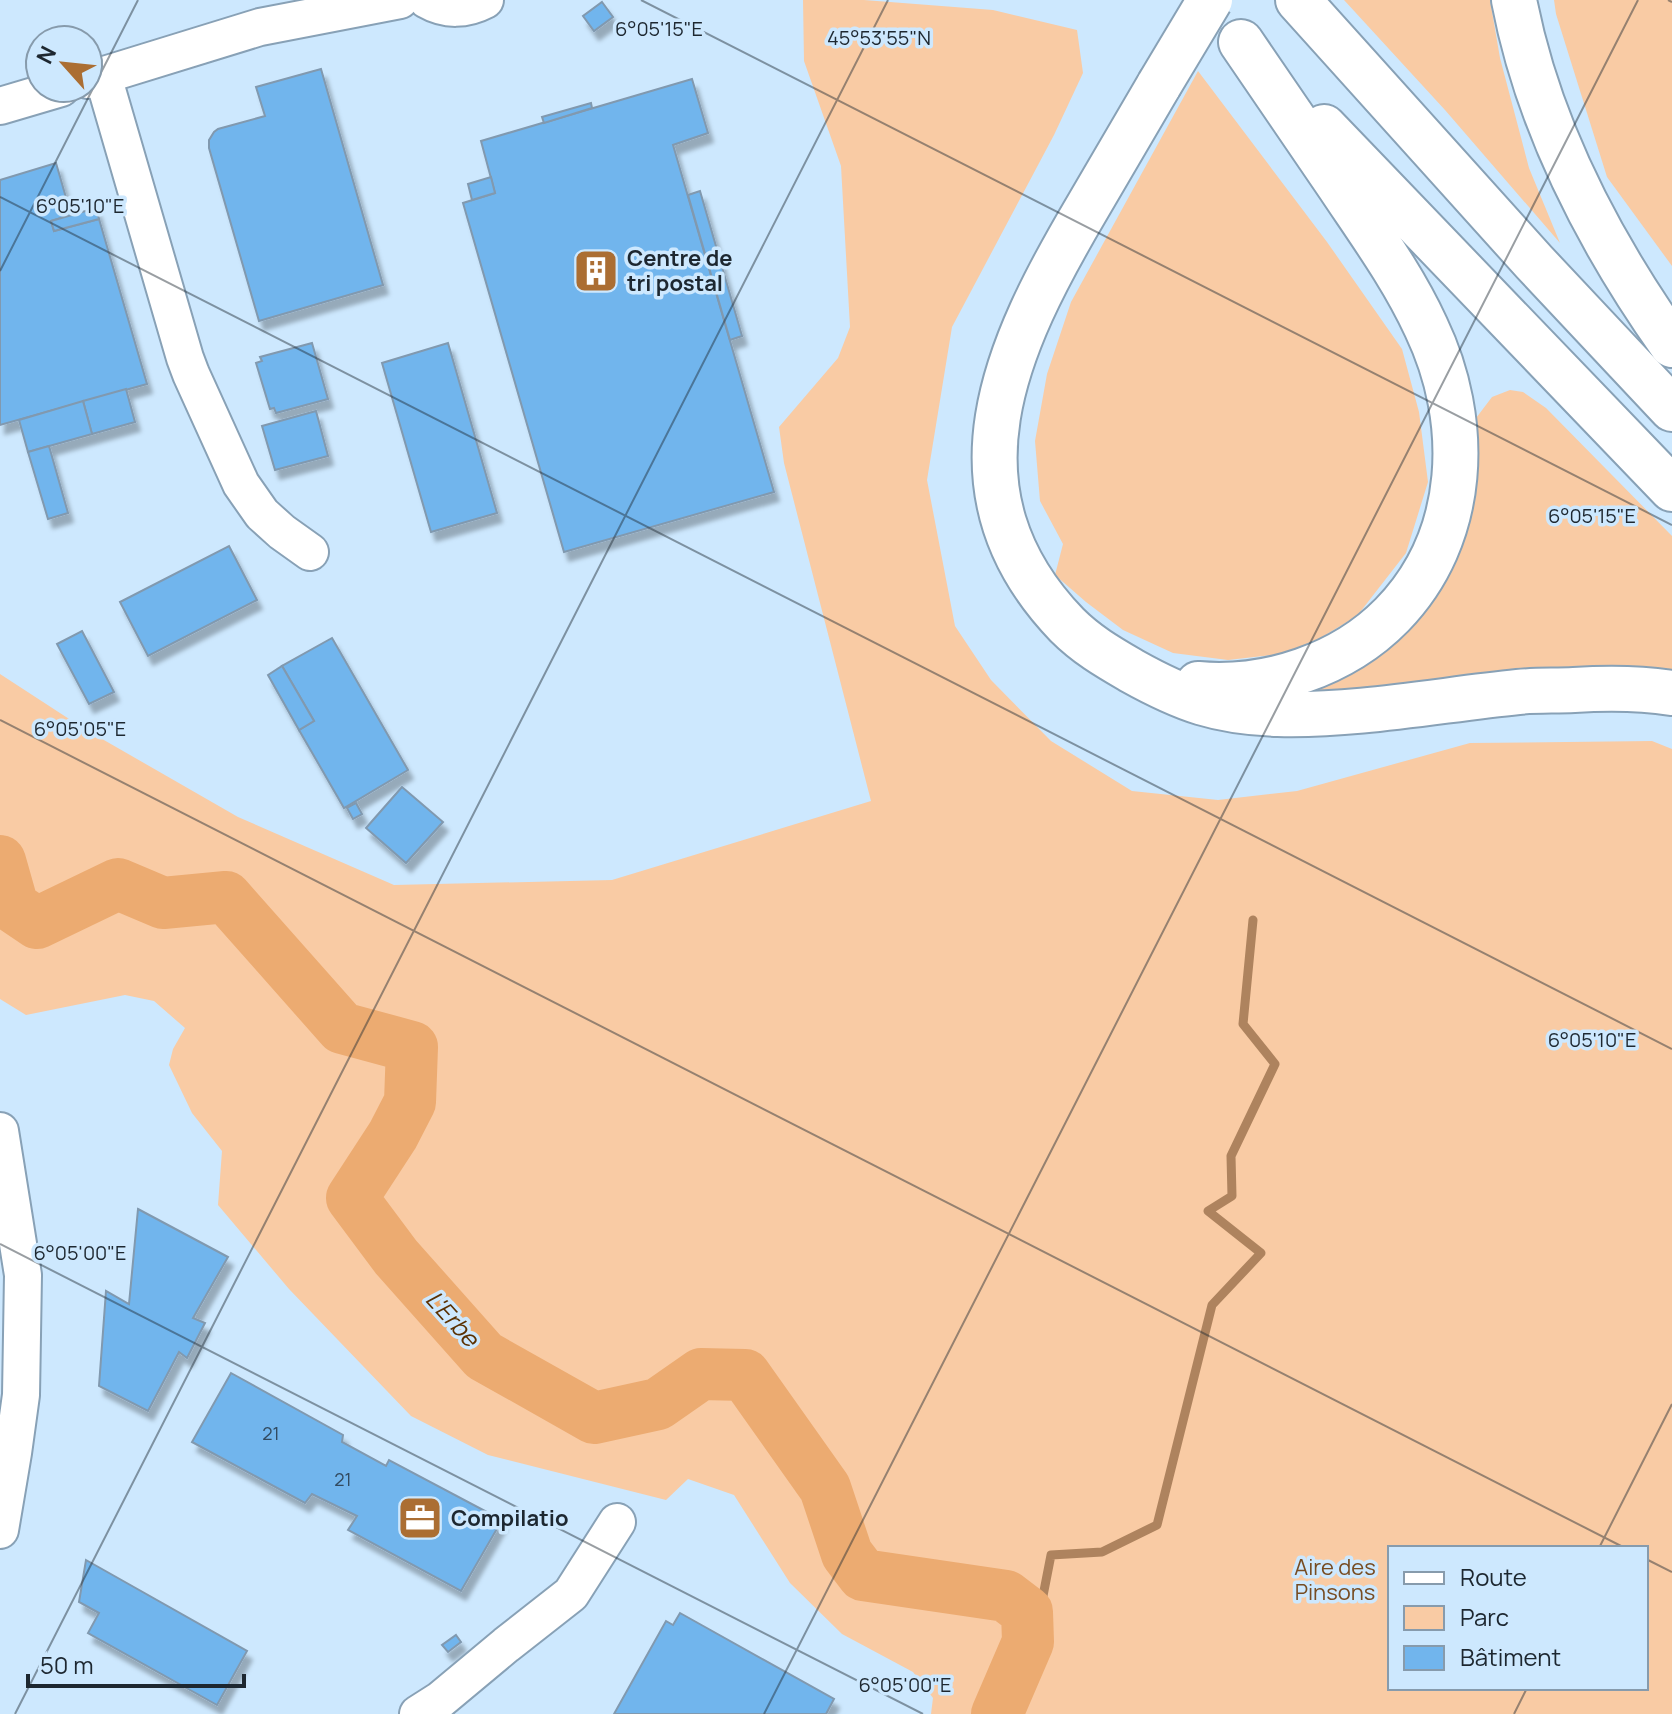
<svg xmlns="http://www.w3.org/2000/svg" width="1672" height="1714" font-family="Manrope,sans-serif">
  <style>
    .green { fill: #f9cba4; fill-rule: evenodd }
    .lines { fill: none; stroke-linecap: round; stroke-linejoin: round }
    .stream { stroke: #ae835e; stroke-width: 9 }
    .river { stroke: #ecab71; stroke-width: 52 }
    .building { fill: #71b5ed; stroke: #8199af; stroke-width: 2; filter: url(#shadow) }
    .minor-casing { stroke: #88a1b6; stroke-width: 40 }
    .highway-casing { stroke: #88a1b6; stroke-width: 48 }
    .minor { stroke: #fff; stroke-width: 36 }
    .highway { stroke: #fff; stroke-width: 44 }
    .highway-bridge-casing { stroke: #88a1b6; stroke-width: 48; stroke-linecap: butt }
    .highway-bridge { stroke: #fff; stroke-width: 44 }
    .ticks { fill: none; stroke: #1d2730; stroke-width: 2; stroke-opacity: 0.45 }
    .labels { text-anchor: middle; stroke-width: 7; stroke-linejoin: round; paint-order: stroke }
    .number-label { font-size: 18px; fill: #324a5f }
    .poi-label { font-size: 22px; font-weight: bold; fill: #1d2730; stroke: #cde8fe; text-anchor: start }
    .park-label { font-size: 22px; fill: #774c22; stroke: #cde8fe }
    .water-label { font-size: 24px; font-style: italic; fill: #5b3102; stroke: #cde8fe }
    .ticks-label { font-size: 20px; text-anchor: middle; fill: #1d2730; stroke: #cde8fe; stroke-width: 7; stroke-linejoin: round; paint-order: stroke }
  </style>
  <defs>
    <filter id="shadow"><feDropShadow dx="5" dy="9" stdDeviation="2" flood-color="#0004"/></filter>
  </defs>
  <rect width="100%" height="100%" fill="#cde8fe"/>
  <!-- green -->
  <g class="green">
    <path d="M803,0h61l129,10 84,20 6,43 -29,62 -102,192 -25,153 28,146 36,54 60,61 81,50 86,9 79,-9 173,-48 182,-2 20,8v965h-741l2,-16 -20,-26 -71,-38 -52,-51 -56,-88 -46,-16 -22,21 -178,-45 -77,-39 -122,-127 -71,-84 4,-54 -30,-38 -23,-48 4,-16 12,-21 -31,-27 -29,-6 -99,20 -26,-16v-325l83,54 155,89 156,68 218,-5 259,-79 -87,-338 -5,-36 59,-69 12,-31 -9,-161 -37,-105zM1390,1548h256v140h-256z"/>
    <path d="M1344,0h146l10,58 29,110 31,75 -115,-133z"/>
    <path d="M1554,0h118v266l-65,-89 -51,-163z"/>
    <path d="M1198,71l129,171 75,107 17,63 9,70 -22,71 -49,63 -40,24 -37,14 -52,6 -55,-7 -50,-23 -37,-28 -31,-27 8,-31 -23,-43 -5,-60 12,-67 24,-72z"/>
    <path d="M1510,390l13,2 23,16 126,128v145l-391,20 105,-59 84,-216 22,-29z"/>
  </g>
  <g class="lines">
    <!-- stream -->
    <path class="stream" d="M1027,1612l15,-11 9,-46 51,-3 55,-27 55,-220 49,-52 -53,-42 24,-15 -1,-40 44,-92 -32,-40 10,-104"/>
    <!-- river -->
    <path class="river" d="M0,861l13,46 24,16 81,-39 45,19 63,-6 116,131 70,19 -2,55 -17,33 -41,63 44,59 88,99 110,62 64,-14 43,-30 44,1 80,113 22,66 16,21 143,21 21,16 1,30 -31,72"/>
  </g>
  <!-- building -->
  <g class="building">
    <path d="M602,2l11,15 -19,14 -11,-15z"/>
    <path d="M321,69l62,216 -124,36 -50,-173v-8l5,-8 4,-3 47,-13 -9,-29z"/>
    <path d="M692,79l16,54 -35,12 101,347 -210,60 -101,-349 32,-10 -14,-52z"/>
    <path d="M591,103l1,5 -48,15 -2,-6z"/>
    <path d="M56,163l15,52 -20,6 3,10 45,-12 48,165 -147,41v-245z"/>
    <path d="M491,177l4,16 -23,7 -4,-16z"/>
    <path d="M700,191l42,145 -12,4 -42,-145z"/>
    <path d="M96,208l3,11 -45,12 -3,-10z"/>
    <path d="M312,343l16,56 -52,14 -2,-5 -4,1 -14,-46 6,-2 -2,-4z"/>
    <path d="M448,343l49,170 -66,19 -49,-169z"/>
    <path d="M126,389l9,33 -43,12 -9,-33z"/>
    <path d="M83,401l9,33 -64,18 -9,-32z"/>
    <path d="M316,411l12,45 -53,14 -13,-44z"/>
    <path d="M49,446l19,67 -20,6 -20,-67z"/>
    <path d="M229,546l28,54 -109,56 -28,-54z"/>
    <path d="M82,631l32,61 -25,12 -32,-60z"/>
    <path d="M332,638l76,132 -64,38 -45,-78 15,-9 -32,-55z"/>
    <path d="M282,666l32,55 -15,9 -31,-55z"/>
    <path d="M402,787l41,35 -37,41 -40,-35z"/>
    <path d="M356,803l6,11 -9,5 -6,-11z"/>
    <path d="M138,1209l90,48 -35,61 12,5 -18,35 -8,-6 -31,59 -49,-25 7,-95 23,13z"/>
    <path d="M231,1373l112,62 -1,7 44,24 3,-6 113,60 -41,71 -113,-61 9,-14 -45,-22 -7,9 -113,-61z"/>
    <path d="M86,1560l161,91 -30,54 -129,-72 11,-20 -20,-11z"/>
    <path d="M680,1613l154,86 -8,15h-212l52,-93 7,4z"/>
    <path d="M456,1635l5,7 -13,10 -6,-7z"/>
  </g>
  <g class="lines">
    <!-- minor casing -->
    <g class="minor-casing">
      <g id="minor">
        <path d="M427,0c19,11 39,10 58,0"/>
        <path d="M103,76l82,282 6,16 50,110 21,30 20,18 28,20"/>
        <path d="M88,80l172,-53 140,-27"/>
        <path d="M0,106l61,-18"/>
        <path d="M0,1131l23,144 -2,120 -8,58 -13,77"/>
        <path d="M418,1714l22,-14 66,-55 65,-51 46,-72"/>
      </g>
    </g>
    <!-- highway casing -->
    <g class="highway-casing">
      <g id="highway">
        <path d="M1298,0l236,262 138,147"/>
        <path d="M1514,0c24,125 85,242 158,345"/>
        <path d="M1159,85c-24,41 -48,82 -72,123 -81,137 -150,282 -20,417 20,20 41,32 65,46 52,29 86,41 146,43 80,2 161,-14 240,-22 18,-2 37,-1 56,-2 32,-2 66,-2 98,3"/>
        <path d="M1324,127l348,362"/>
        <path d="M1198,684c70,6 145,-19 194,-69 76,-78 79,-194 34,-288 -23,-50 -56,-95 -86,-140 -33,-48 -66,-97 -99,-145"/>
      </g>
    </g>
    <!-- minor -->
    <use href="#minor" class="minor"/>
    <!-- highway -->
    <use href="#highway" class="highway"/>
    <!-- highway-bridge casing -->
    <g class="highway-bridge-casing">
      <path id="highway-bridge" d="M1159,85l51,-85"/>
    </g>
    <!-- highway-bridge -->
    <use href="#highway-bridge" class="highway-bridge"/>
  </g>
  <!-- ticks -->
  <path class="ticks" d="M641,0l1031,525M1668,0l4,2M0,197l1672,852M0,271l138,-271M0,720l1625,828M0,1244l923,470M1599,1548l73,-144M1646,1559l26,13M15,1714l873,-1714M764,1714l874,-1714M1514,1714l13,-26"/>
  <!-- icons -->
  <defs>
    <g id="building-square" transform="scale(2.3)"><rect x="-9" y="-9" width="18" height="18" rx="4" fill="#ab6e33" stroke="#cde8fe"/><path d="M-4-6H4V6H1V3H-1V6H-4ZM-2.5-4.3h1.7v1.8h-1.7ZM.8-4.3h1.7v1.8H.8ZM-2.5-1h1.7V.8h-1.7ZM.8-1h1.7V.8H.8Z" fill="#fff"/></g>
    <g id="office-square" transform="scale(2.3)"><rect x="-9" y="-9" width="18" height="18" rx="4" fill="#ab6e33" stroke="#cde8fe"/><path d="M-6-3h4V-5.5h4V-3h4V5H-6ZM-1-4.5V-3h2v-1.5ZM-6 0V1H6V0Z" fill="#fff"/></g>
  </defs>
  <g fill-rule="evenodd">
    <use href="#building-square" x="596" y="271"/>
    <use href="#office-square" x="420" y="1518"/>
  </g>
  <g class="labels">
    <!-- number labels -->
    <g class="number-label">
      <text x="271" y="1440">21</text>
      <text x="343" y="1486">21</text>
    </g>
    <!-- poi labels -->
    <g class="poi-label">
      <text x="627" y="266">Centre de<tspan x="627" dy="25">tri postal</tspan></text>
      <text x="451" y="1526">Compilatio</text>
    </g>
    <!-- park labels -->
    <g class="park-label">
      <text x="1335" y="1575">Aire des<tspan x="1335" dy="25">Pinsons</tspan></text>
    </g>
    <!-- water labels -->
    <g class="water-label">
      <text transform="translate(452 1319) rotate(48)" y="8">L'Erbe</text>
    </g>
  </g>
  <g class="ticks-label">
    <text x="659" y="36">6°05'15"E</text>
    <text x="879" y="45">45°53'55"N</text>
    <text x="80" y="213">6°05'10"E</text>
    <text x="1592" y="523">6°05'15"E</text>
    <text x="80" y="736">6°05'05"E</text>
    <text x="1592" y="1047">6°05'10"E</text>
    <text x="80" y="1260">6°05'00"E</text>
    <text x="905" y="1692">6°05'00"E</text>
  </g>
  <!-- legend -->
  <rect x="1388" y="1546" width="260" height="144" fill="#cde8fe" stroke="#879bac" stroke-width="2"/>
  <rect x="1404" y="1572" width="40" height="12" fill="#ffffff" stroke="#879bac" stroke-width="2"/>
  <text x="1460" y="1586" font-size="24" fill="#1d2730">Route</text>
  <rect x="1404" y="1606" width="40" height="24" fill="#f9cba4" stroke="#879bac" stroke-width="2"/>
  <text x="1460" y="1626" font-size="24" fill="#1d2730">Parc</text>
  <rect x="1404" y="1646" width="40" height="24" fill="#71b5ed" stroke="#879bac" stroke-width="2"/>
  <text x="1460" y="1666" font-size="24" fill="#1d2730">Bâtiment</text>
  <!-- north arrow -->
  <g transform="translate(64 64) rotate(297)"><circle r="38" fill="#cde8fe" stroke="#879bac" stroke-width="2"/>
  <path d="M0-6L14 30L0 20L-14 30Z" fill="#ab6e33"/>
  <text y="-12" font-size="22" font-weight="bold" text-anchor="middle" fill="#1d2730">N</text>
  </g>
  <!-- scale -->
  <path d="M28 1674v12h216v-12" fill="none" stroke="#1d2730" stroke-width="4"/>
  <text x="40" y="1674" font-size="24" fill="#1d2730" stroke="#cde8fe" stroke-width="6" paint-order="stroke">50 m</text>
</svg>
